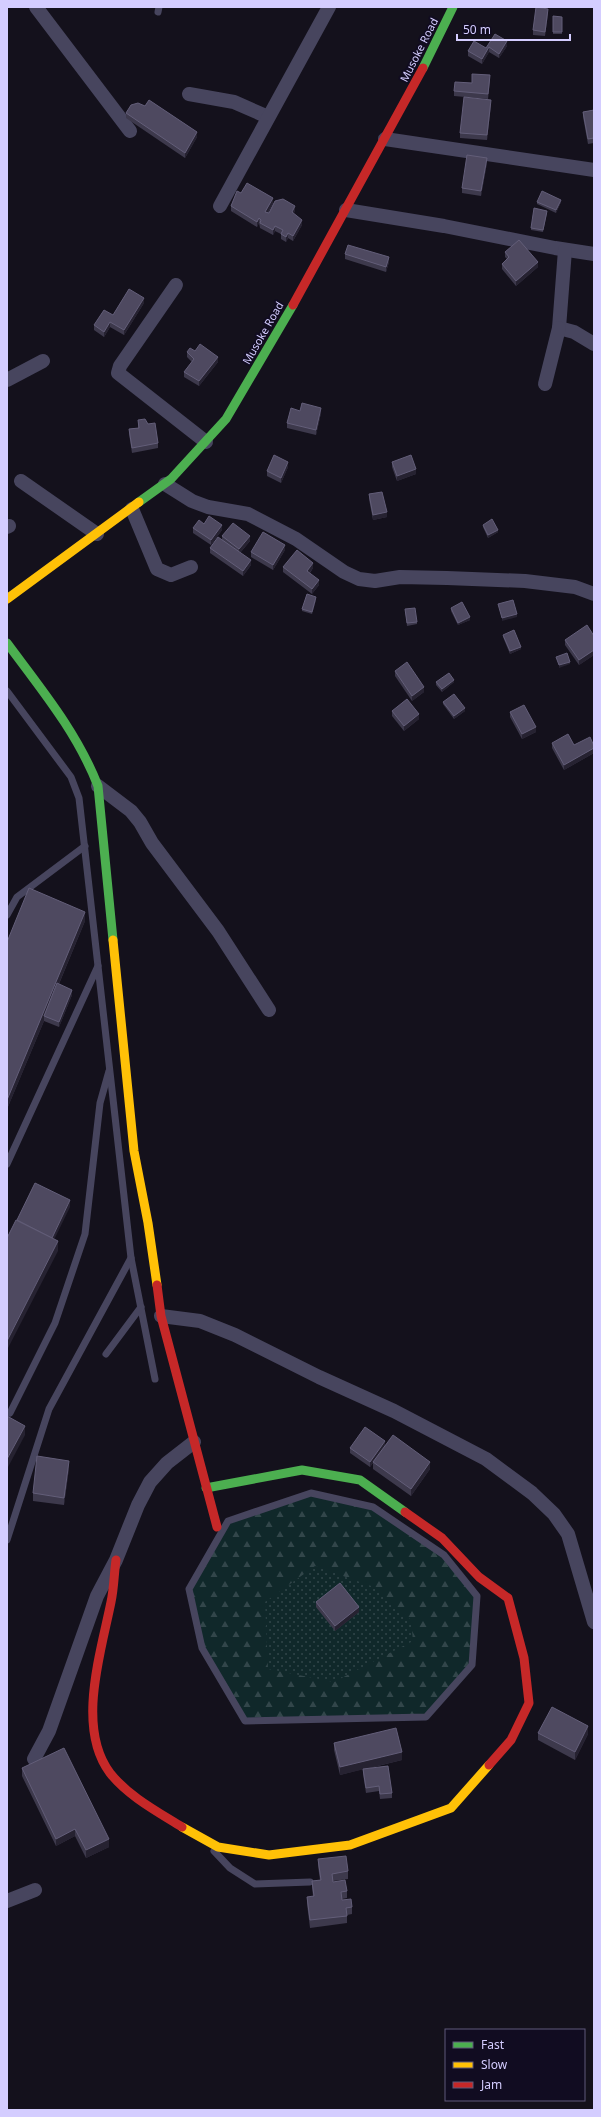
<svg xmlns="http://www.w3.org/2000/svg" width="601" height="2117" font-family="'Noto Sans',sans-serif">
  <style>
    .forest { fill: url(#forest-firs) }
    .garden { fill: url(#garden-dots) }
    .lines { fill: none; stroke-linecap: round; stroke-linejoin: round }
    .lane { stroke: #47455e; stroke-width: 7 }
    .street { stroke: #47455e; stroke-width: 14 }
    .fast { stroke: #4caf50; stroke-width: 9 }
    .slow { stroke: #ffc107; stroke-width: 9 }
    .jam { stroke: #c62828; stroke-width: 9 }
    .wall { fill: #3d394c }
    .shaded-wall { fill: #262231 }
    .building { fill: #4e4960; stroke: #635e79 }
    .labels { text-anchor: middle; stroke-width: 4; stroke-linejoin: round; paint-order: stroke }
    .street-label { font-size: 11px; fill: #d4cdff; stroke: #110c21 }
  </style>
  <defs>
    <pattern id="forest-firs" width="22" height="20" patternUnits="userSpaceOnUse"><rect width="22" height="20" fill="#10282a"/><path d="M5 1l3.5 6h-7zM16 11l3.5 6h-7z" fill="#32464a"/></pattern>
    <pattern id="garden-dots" width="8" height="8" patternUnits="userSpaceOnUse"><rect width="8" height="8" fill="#10282a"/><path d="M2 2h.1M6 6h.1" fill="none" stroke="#32464a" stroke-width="1.8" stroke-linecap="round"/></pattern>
  </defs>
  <rect width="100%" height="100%" fill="#14111c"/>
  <!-- forest -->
  <path class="forest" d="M311,1493l62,14 71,48 33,41 -5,69 -46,52 -181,4 -43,-73 -13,-59 39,-68z"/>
  <!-- garden -->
  <path class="garden" d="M315,1566l59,21 37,33 2,21 -79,41 -66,-13 -3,-67z"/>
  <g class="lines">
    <!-- lane -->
    <g class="lane">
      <path d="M158,12l1,-5"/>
      <path d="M7,691l64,86 8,21 52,460 24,121"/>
      <path d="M7,915l10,-18 68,-51"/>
      <path d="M7,1164l91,-198"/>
      <path d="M106,1354l35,-47"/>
      <path d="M10,1413l45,-90 30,-89 15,-131 9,-32"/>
      <path d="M311,1493l62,14 71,48 33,41 -5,69 -46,52 -181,4 -43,-73 -13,-59 39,-68z"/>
      <path d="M7,1540l42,-131 82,-151"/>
      <path d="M214,1851l16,17 25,16 55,-2"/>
    </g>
    <!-- street -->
    <g class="street">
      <path d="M36,7l94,124"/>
      <path d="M189,94l45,8 34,15"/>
      <path d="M385,139l209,31"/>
      <path d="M220,206l109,-199"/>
      <path d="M346,210l98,16 111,22 39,6"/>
      <path d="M565,250l-6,78 15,4 20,12"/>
      <path d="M176,285l-56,81 -2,7 88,69"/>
      <path d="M7,380l36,-19"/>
      <path d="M545,384l14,-56"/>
      <path d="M21,481l76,53"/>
      <path d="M165,484l27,17 16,6 40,7 48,25 48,33 15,7 16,2 25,-4 47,1 78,3 50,6 19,7"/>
      <path d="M132,509l25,60 14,6 20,-8"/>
      <path d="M7,527l2,-1"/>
      <path d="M98,786l33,25 9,11 12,21 66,88 51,79"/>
      <path d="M161,1316l39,5 35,14 84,42 75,34 92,48 46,34 22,21 14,20 26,88"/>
      <path d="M34,1759l15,-28 48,-135 19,-36 22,-55 12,-23 17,-19 27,-21"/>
      <path d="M7,1901l28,-11"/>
    </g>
    <!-- fast -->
    <g class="fast">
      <path d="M423,68l30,-61"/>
      <path d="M139,502l32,-23 55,-60 67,-114"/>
      <path d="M7,643c34,46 70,89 91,143l15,154"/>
      <path d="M206,1488l96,-18 58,10 45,32"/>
    </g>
    <!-- slow -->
    <g class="slow">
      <path d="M7,599l132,-97"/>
      <path d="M113,940l21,211 14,72 9,62"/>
      <path d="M182,1827l36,20 51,8 81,-10 101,-37 38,-43"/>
    </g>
    <!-- jam -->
    <g class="jam">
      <path d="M293,305l130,-237"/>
      <path d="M157,1285l4,31 56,211"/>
      <path d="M405,1512l37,26 37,39 29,21 16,60 5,45 -18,37 -22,25"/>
      <path d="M116,1560c-2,14 -2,28 -5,42 -10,50 -35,126 -1,171 18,23 48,39 72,54"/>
    </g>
  </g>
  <!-- wall -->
  <g class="wall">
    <path d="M548,14l-3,22 -12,-1v-5z"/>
    <path d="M553,16l9,1v17h-9z"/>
    <path d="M495,34l12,12 -8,12 -10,-6 -7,12 -14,-8v-5l18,-3z"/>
    <path d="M490,80l-2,19 -34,-3v-5l18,-8z"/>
    <path d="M491,105l-4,35 -27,-2v-5z"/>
    <path d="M594,110v33l-6,1 -5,-27v-5z"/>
    <path d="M126,113l71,24 -12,21 -59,-40z"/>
    <path d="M487,163l-6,33 -19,-3v-5z"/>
    <path d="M241,193l32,10 -5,10 27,-2 -2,3 9,11 -9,16 -5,-3 -2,4 -5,-3v-5l-6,-3 -2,4 -13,-7 -1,-5 -2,4 -26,-16v-5z"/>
    <path d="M537,202h24l-5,11 -19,-9z"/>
    <path d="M547,213l-4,19 -12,-2v-2z"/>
    <path d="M505,252l33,15 -22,19 -14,-17v-5l5,-5 -2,-2z"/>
    <path d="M345,254l44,8 -3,10 -41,-13z"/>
    <path d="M144,303l-20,32 -14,-8 -6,10 -10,-7v-5l19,-10z"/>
    <path d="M195,351l23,11 -19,24 -15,-9v-5l8,-10 -5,-5v-5z"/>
    <path d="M300,411l21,2 -5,22 -29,-7v-5z"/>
    <path d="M138,420l20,23v5l-26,5 -3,-19v-5l9,-1z"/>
    <path d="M392,462l24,12 -19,7 -5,-14z"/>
    <path d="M288,467l-7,16 -14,-7v-5z"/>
    <path d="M369,494l18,23 -14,3 -4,-21z"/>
    <path d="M483,525l15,7 -10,6 -5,-11z"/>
    <path d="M193,528l29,2 -11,15 -18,-12z"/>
    <path d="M222,536l28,5 -10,12 11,12 -8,11 -33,-23v-5l12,-8z"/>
    <path d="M285,550l-12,20 -22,-13v-5z"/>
    <path d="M283,567l30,1 -3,5 9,12 -7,9 -29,-22z"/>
    <path d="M316,600l-4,14 -10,-3v-2z"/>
    <path d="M451,608l19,12 -12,5 -7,-14z"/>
    <path d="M405,609l12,13v2l-10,2z"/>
    <path d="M503,635l18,14 -11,5 -7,-17z"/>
    <path d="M594,636v19l-15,10 -14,-20v-5z"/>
    <path d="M395,671l29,21 -12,9 -17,-25z"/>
    <path d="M436,682h18l-12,10 -6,-7z"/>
    <path d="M443,702l22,9 -11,8 -11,-15z"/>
    <path d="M392,711l27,8 -15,12 -12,-15z"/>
    <path d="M510,712l26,20 -14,7 -12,-22z"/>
    <path d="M552,743l22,2 20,1v7l-30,17 -12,-22z"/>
    <path d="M85,921l-26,63 13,11 -13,32 -15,-6 -37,88v-167z"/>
    <path d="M385,1445l45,24 -19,27 -38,-27v-6l-3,4 -20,-14v-5z"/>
    <path d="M69,1468l-5,37 -31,-4v-8z"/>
    <path d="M316,1602l43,10 -24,19 -19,-24z"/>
    <path d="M538,1733l50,1 -13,26 -37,-20z"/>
    <path d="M334,1743l68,17 -36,9 26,24v5l-12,1 -1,-8 -13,2 -3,-19v-5l-23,6 -6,-25z"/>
    <path d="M22,1768l87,79 -23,11 -11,-22 -19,10 -34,-70z"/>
    <path d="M318,1859l30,12v8l-15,2v1l14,9v7l-5,1v1l10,7v7l-5,1v8l-37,5 -3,-24v-7l6,-1 -1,-8v-7l8,-1 -2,-14z"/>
  </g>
  <!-- shaded-wall -->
  <g class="shaded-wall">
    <path d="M548,9v5l-3,22v-4z"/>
    <path d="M507,41v5l-8,12v-4z"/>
    <path d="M489,47v5l-7,12v-5z"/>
    <path d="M491,100v5l-4,35v-5z"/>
    <path d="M197,132v5l-12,21v-5z"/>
    <path d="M487,158v5l-6,33v-5z"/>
    <path d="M273,198v5l-8,14v-5z"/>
    <path d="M561,200v2l-5,11v-3z"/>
    <path d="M295,206v5l-3,6v-5z"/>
    <path d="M259,218v5l-2,4v-5z"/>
    <path d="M302,220v5l-9,16v-5z"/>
    <path d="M275,226v5l-2,4v-5z"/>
    <path d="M288,233v5l-2,4v-5z"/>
    <path d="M389,257v5l-3,10v-5z"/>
    <path d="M538,262v5l-22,19v-5z"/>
    <path d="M144,298v5l-20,32v-5z"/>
    <path d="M110,322v5l-6,10v-5z"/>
    <path d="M218,357v5l-19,24v-5z"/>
    <path d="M321,408v5l-5,22v-5z"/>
    <path d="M288,462v5l-7,16v-5z"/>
    <path d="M416,469v5l-19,7v-5z"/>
    <path d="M387,512v5l-14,3v-5z"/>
    <path d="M222,525v5l-11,15v-5z"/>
    <path d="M498,530v2l-10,6v-3z"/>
    <path d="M250,536v5l-11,13v-5z"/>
    <path d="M285,545v5l-12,20v-5z"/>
    <path d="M251,560v5l-8,11v-5z"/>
    <path d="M313,563v5l-6,8v-5z"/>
    <path d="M319,580v5l-7,9v-5z"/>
    <path d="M316,597v3l-4,14v-2z"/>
    <path d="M517,614v3l-15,4v-3z"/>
    <path d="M470,617v3l-12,5v-2z"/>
    <path d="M521,647v2l-11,5v-3z"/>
    <path d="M594,650v5l-15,10v-5z"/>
    <path d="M570,662v2l-11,4v-3z"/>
    <path d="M454,680v2l-12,10v-3z"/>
    <path d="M424,687v5l-12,9v-5z"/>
    <path d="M465,708v3l-11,8v-3z"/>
    <path d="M419,714v5l-15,12v-5z"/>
    <path d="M536,727v5l-14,7v-5z"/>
    <path d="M594,748v5l-30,17v-5z"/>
    <path d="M85,912v9l-40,96 -1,-1v5l-37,88v-9z"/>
    <path d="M72,990v5l-13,32v-5z"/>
    <path d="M70,1200v7l-19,39v-7z"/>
    <path d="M58,1241v10l-51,99v-9z"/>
    <path d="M25,1426v9l-18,34v-10z"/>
    <path d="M385,1441v5l-15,21v-5z"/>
    <path d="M69,1461v7l-5,37v-7z"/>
    <path d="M430,1462v7l-19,27v-7z"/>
    <path d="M359,1607v5l-24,19v-5z"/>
    <path d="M588,1726v8l-13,26v-8z"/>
    <path d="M402,1752v8l-62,15v-8z"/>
    <path d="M75,1829v7l-19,10v-7z"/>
    <path d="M109,1839v8l-23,11v-8z"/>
  </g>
  <!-- building -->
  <g class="building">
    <path d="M536,7l12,2 -3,23 -12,-2z"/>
    <path d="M553,16l9,1v15h-9z"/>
    <path d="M495,34l12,7 -8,13 -10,-7 -7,12 -14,-8 6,-10 12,7z"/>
    <path d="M472,74l18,1 -2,19 -34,-3 1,-9 17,1z"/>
    <path d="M464,97l27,3 -4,35 -27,-2z"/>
    <path d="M149,100l48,32 -12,21 -59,-40 5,-8 7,-2 7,3z"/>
    <path d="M594,110v28l-6,1 -5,-27z"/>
    <path d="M467,155l20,3 -6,33 -19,-3z"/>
    <path d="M247,183l26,15 -8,14 4,1 6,-12 8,-2 12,7 -3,6 10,8 -9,16 -5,-3 -2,4 -5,-3 2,-4 -8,-4 -2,4 -13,-7 1,-3 -2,-2 -2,4 -26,-16 6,-15 4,2z"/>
    <path d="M542,191l19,9 -5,10 -19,-8z"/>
    <path d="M534,208l13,3 -4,19 -12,-2z"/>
    <path d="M519,240l19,22 -22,19 -14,-17 7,-7 -4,-5z"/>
    <path d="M348,245l41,12 -3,10 -41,-13z"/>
    <path d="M129,289l15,9 -20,32 -14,-8 -6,10 -10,-7 10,-15 9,5z"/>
    <path d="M200,344l18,13 -19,24 -15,-9 10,-13 -7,-7 3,-4 5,3z"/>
    <path d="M302,403l19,5 -5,22 -29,-7 4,-15 9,3z"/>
    <path d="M145,419l3,5 7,-1 3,20 -26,5 -3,-19 10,-1 -1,-8z"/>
    <path d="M274,455l14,7 -7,16 -14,-7z"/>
    <path d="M411,455l5,14 -19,7 -5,-14z"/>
    <path d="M382,492l5,20 -14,3 -4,-21z"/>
    <path d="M209,516l13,9 -11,15 -18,-12 6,-8 5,4z"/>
    <path d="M492,519l6,11 -10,5 -5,-10z"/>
    <path d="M233,523l17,13 -11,13 -17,-13z"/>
    <path d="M263,532l22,13 -12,20 -22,-13z"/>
    <path d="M218,537l33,23 -8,11 -33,-23z"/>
    <path d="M297,550l16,13 -6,8 12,9 -7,9 -29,-22z"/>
    <path d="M307,594l9,3 -4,15 -10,-3z"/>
    <path d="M513,600l4,14 -15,4 -4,-14z"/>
    <path d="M462,602l8,15 -12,6 -7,-15z"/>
    <path d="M415,608l2,14 -10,1 -2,-14z"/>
    <path d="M587,625l7,11v14l-15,10 -14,-20z"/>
    <path d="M514,630l7,17 -11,4 -7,-16z"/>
    <path d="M567,653l3,9 -11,3 -3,-8z"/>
    <path d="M407,662l17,25 -12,9 -17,-25z"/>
    <path d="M449,673l5,7 -12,9 -6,-7z"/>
    <path d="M454,694l11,14 -11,8 -11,-14z"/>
    <path d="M407,699l12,15 -15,12 -12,-15z"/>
    <path d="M524,705l12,22 -14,7 -12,-22z"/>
    <path d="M568,734l6,11 16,-8 4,9v2l-30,17 -12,-22z"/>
    <path d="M29,888l56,24 -78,188v-158z"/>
    <path d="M57,983l15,7 -13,32 -15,-6z"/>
    <path d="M35,1183l35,17 -18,38 -35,-18z"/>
    <path d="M16,1220l42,21 -51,100v-103z"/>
    <path d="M7,1416l18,10 -18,33z"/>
    <path d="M365,1427l20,14 -15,21 -20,-14z"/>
    <path d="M393,1435l37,27 -19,27 -38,-27z"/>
    <path d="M37,1456l32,5 -5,37 -31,-5z"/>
    <path d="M340,1583l19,24 -24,19 -19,-24z"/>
    <path d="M552,1707l36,19 -13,26 -37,-19z"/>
    <path d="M396,1728l6,24 -62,15 -6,-24z"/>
    <path d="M64,1748l45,91 -23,11 -11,-21 -19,10 -34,-71z"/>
    <path d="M388,1766l4,27 -12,1 -1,-8 -13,2 -3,-19z"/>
    <path d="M346,1856l2,15 -16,3 1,8 12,-2 2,11 -6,1 1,8 9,-1 1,8 -6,1 1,8 -37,4 -3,-23 7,-1 -2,-15 9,-1 -3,-21z"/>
  </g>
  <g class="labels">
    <!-- street labels -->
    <g class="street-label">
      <text transform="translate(419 50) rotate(-63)" y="4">Musoke Road</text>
      <text transform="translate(263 333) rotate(-60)" y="4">Musoke Road</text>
    </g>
  </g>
  <!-- border -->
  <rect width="601" height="2117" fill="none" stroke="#d4cdff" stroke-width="16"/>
  <!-- legend -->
  <rect x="445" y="2029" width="140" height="72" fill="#110c21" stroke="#5f597a"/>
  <rect x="453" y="2042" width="20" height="6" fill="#4caf50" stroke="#5f597a"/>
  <text x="481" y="2049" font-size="12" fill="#d4cdff">Fast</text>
  <rect x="453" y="2062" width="20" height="6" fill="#ffc107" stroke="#5f597a"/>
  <text x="481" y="2069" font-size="12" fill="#d4cdff">Slow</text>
  <rect x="453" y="2082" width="20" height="6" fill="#c62828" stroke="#5f597a"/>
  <text x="481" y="2089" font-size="12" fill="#d4cdff">Jam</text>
  <!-- scale -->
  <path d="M457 34v6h113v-6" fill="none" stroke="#d4cdff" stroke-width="2"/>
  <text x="463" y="34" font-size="12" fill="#d4cdff" stroke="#110c21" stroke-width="3" paint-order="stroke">50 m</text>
</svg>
